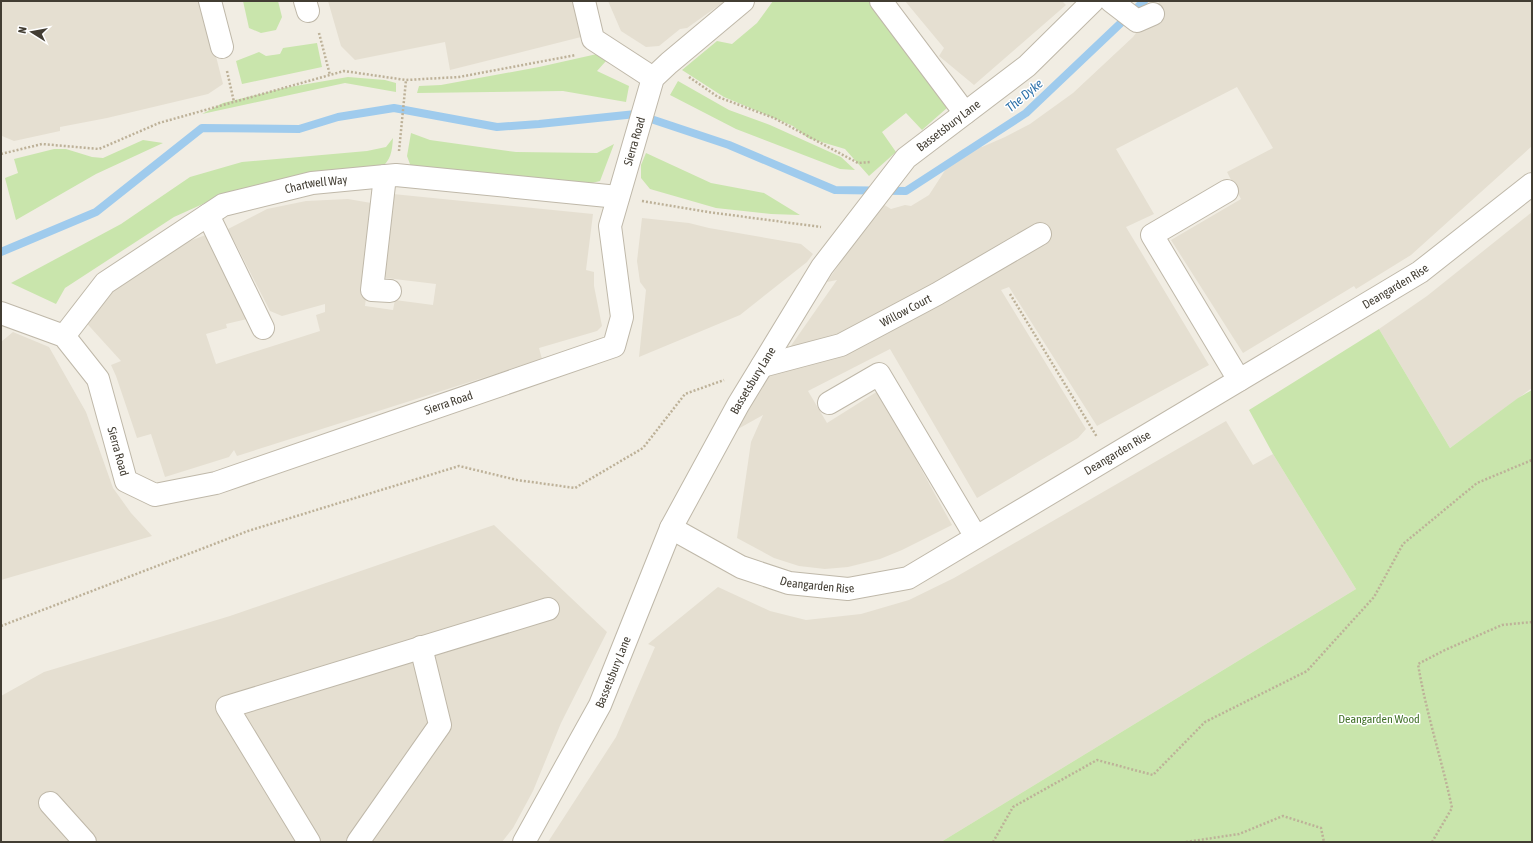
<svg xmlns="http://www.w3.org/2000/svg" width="1533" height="843" font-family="'Asap Condensed',sans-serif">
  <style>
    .residential { fill: #e5dfd1 }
    .green { fill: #c9e5ac }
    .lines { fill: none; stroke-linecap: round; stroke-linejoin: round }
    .stream { stroke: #9fcbed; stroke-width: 8 }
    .minor-casing { stroke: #bfb8a9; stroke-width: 24 }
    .path { stroke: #bdb198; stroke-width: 2.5; stroke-dasharray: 2 2; stroke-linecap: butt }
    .minor { stroke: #fff; stroke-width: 22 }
    .labels { text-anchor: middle; stroke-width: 3; stroke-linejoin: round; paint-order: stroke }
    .street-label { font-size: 12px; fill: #423d33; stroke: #fff }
    .park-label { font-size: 12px; fill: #427229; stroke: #fff }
    .water-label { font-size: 13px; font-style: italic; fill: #3073ab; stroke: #fff }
  </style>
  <rect width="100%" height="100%" fill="#f1ede3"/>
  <!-- residential -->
  <g class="residential">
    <path d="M1,1h201l21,83 -15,10 -101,24 -47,9v4l-46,10 -12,-5 -1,-4z"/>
    <path d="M328,1h245l8,36 -131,33 -5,-28 -90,18 -14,-14z"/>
    <path d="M608,1h117l-38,27 -7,1 -21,17 -13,1 -25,-16z"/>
    <path d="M905,1h157l4,4 -92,80 -35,-29 5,-8z"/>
    <path d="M1160,1h372v145l-121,109 -55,34 -2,-3 -111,67 -72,-113 70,-41 -14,-27 46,-24 -36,-61 -121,62 38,65 -28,13 83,138 -112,61 -88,-139 -8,3 85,139 -8,9 -101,60 -87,-149 -82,42 19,32 51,-32 74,134 -50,25 -22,9 -32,8 -23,2 -26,-3 -25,-8 -37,-20 14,-96 12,-27 -34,19 108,-154 -10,2 54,-79 10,6 14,-4 6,1 18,-11 26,-40 8,-6 19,-2 23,-10 25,-13 43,-31 60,-56z"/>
    <path d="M393,194l200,20 -7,56 8,2v14l8,40 -5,5 -58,17 3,11 -305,97 -3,-6 -5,7 -64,20 -14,-43 -14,4 -21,-62 -5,-11 10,-4 -40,-44 45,-39 39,-28 49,-18 33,87 -21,5 1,4 -21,6 10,30 104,-33 -4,-16 9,-3v-8l-43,12 -12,-5 -42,-82 39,-20 39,-8 42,-2 29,5 -12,102 28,4 2,-10 38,5 3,-21 -50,-6 -4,-6z"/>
    <path d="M1532,212v176l-82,60 -71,-119 48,-33z"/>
    <path d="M642,218l47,5 20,5 92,16 12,10 -6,8 -67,53 -101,42 7,-67 -6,-8 -3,-21z"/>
    <path d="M13,332l36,15 37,65 27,76 18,25 21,23 -151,44v-238z"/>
    <path d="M1226,421l27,44 20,-11 83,135 -415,253h-393l68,-105 39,-90 -7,-3 70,-57 52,24 36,9 55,-6 48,-14 45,-22z"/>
    <path d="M494,525l113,107 -46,91 -28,68 -20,37 -11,14h-501v-146l43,-24 186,-56z"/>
  </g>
  <!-- green -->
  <g class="green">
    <path d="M243,1h35l4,16 -6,13 -15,3 -12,-5z"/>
    <path d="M773,1h104l79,99 -34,30 -16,-17 -24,19 14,20 -27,24 -24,-27 -37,-11 -15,-12 -69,-29 -42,-27 35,-29 15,3 25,-21z"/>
    <path d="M317,43l5,24 -80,17 -6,-23 23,-9 7,4 14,-2 3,-6z"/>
    <path d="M597,54l9,7 -9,10 32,15 -3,16 -63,-11 -146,2 2,-7 22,-1 98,-18z"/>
    <path d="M348,77l37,3 11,3v9l-51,-9 -143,31 21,-11 61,-15z"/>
    <path d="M678,81l51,29 41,15 71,32 14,13 -15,-1 -104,-40 -66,-34z"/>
    <path d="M411,133l19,7 86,12 81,1 17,-9 -14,37 -12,3 -177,-17 -4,-11z"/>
    <path d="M393,138c-1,14 -2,22 -13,31l-155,25 -51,23 -109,71 -9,16 -45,-21 110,-59 69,-47 52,-15 125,-11 19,-4z"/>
    <path d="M143,140l20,3 -67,31 -80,46 -11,-42 13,-5 -4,-14 40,-10h12l26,8 11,1z"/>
    <path d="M646,153l65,30 53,10 36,22 -29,-1 -55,-6 -66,-19 -9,-11v-13z"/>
    <path d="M1379,329l71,119 68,-50 14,-8v452h-591l415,-253 -83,-135 -24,-44z"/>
  </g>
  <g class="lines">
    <!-- stream -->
    <path class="stream" d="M1,252l95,-40 106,-84 97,1 39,-12 56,-9 103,19 42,-3 97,-10 93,31 106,45 71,1 120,-78 118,-112"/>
    <!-- minor casing -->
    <g class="minor-casing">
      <g id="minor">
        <path d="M210,1l12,46"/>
        <path d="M305,1l3,10"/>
        <path d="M584,1l9,38 60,39"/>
        <path d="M881,1l84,112"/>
        <path d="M1111,1l26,20 16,-7"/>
        <path d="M385,176l-13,114 18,1"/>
        <path d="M1227,191l-75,44 87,145"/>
        <path d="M208,215l55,113"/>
        <path id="s1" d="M1,313l63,23 34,43 28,102 29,14 61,-12 398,-137 8,-29 -12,-91 43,-148 16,-15 74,-62"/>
        <path id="s2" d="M64,336l41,-53 118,-78 89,-22 84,-8 222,22"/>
        <path id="s3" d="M762,366l79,-21 96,-51 103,-60"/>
        <path d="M829,403l50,-29 97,163"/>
        <path id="s4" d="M671,528l70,39 48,16 59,6 60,-11 512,-306 112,-88"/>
        <path d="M50,803l35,39"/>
        <path d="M309,842l-82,-135 321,-98"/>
        <path d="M358,842l82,-117 -19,-78"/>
        <path id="s5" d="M524,842l76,-137 71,-177 67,-123 84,-138 84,-109 121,-92 66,-65"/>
      </g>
    </g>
    <!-- path -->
    <g class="path">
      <path d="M319,33l11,42"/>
      <path d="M227,71l7,31"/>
      <path d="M689,77l29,20 56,21 84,45 13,-1"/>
      <path d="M399,151l7,-71"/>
      <path d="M1,154l41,-10 57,5 60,-26 185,-52 62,9 53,-3 117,-22"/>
      <path d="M642,201l66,11 113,15"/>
      <path d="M1010,294l87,143"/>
      <path d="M1,626l247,-95 211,-65 58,14 58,8 68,-40 42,-54 39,-14"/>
      <path d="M993,842l20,-35 84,-47 56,15 52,-53 102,-51 67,-74 29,-53 74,-61 55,-23"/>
      <path d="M1186,842l53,-8 44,-18 38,12 3,14"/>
      <path d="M1432,842l20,-34c-10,-48 -26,-95 -34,-144l27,-14 57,-25 30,-3"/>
    </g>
    <!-- minor -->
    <use href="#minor" class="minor"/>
  </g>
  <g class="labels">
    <!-- street labels -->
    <g class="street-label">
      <text dy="4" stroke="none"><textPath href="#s5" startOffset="840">Bassetsbury Lane</textPath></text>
      <text dy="4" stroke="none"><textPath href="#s1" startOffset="953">Sierra Road</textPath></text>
      <text dy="4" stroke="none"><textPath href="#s2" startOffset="304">Chartwell Way</textPath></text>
      <text dy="4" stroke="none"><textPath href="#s4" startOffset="819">Deangarden Rise</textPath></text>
      <text dy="4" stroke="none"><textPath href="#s3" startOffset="155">Willow Court</textPath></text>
      <text dy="4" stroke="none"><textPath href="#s5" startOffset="516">Bassetsbury Lane</textPath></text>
      <text dy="4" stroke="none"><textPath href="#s1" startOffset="568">Sierra Road</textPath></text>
      <text dy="4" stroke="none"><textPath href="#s1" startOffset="197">Sierra Road</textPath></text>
      <text dy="4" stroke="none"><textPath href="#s4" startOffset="495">Deangarden Rise</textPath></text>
      <text dy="4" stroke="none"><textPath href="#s4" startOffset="159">Deangarden Rise</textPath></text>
      <text dy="4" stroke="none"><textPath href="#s5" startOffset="192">Bassetsbury Lane</textPath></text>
    </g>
    <!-- park labels -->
    <g class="park-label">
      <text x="1379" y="723">Deangarden Wood</text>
    </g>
    <!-- water labels -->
    <g class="water-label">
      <text transform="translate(1024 95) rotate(-40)" y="5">The Dyke</text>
    </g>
  </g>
  <!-- border -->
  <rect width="1533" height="843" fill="none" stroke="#423d33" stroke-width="4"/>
  <!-- north arrow -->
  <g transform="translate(32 32) rotate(281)" stroke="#ffffff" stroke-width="3" paint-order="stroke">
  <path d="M0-3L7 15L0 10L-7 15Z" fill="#423d33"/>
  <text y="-6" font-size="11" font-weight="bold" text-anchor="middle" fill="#423d33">N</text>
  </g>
</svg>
